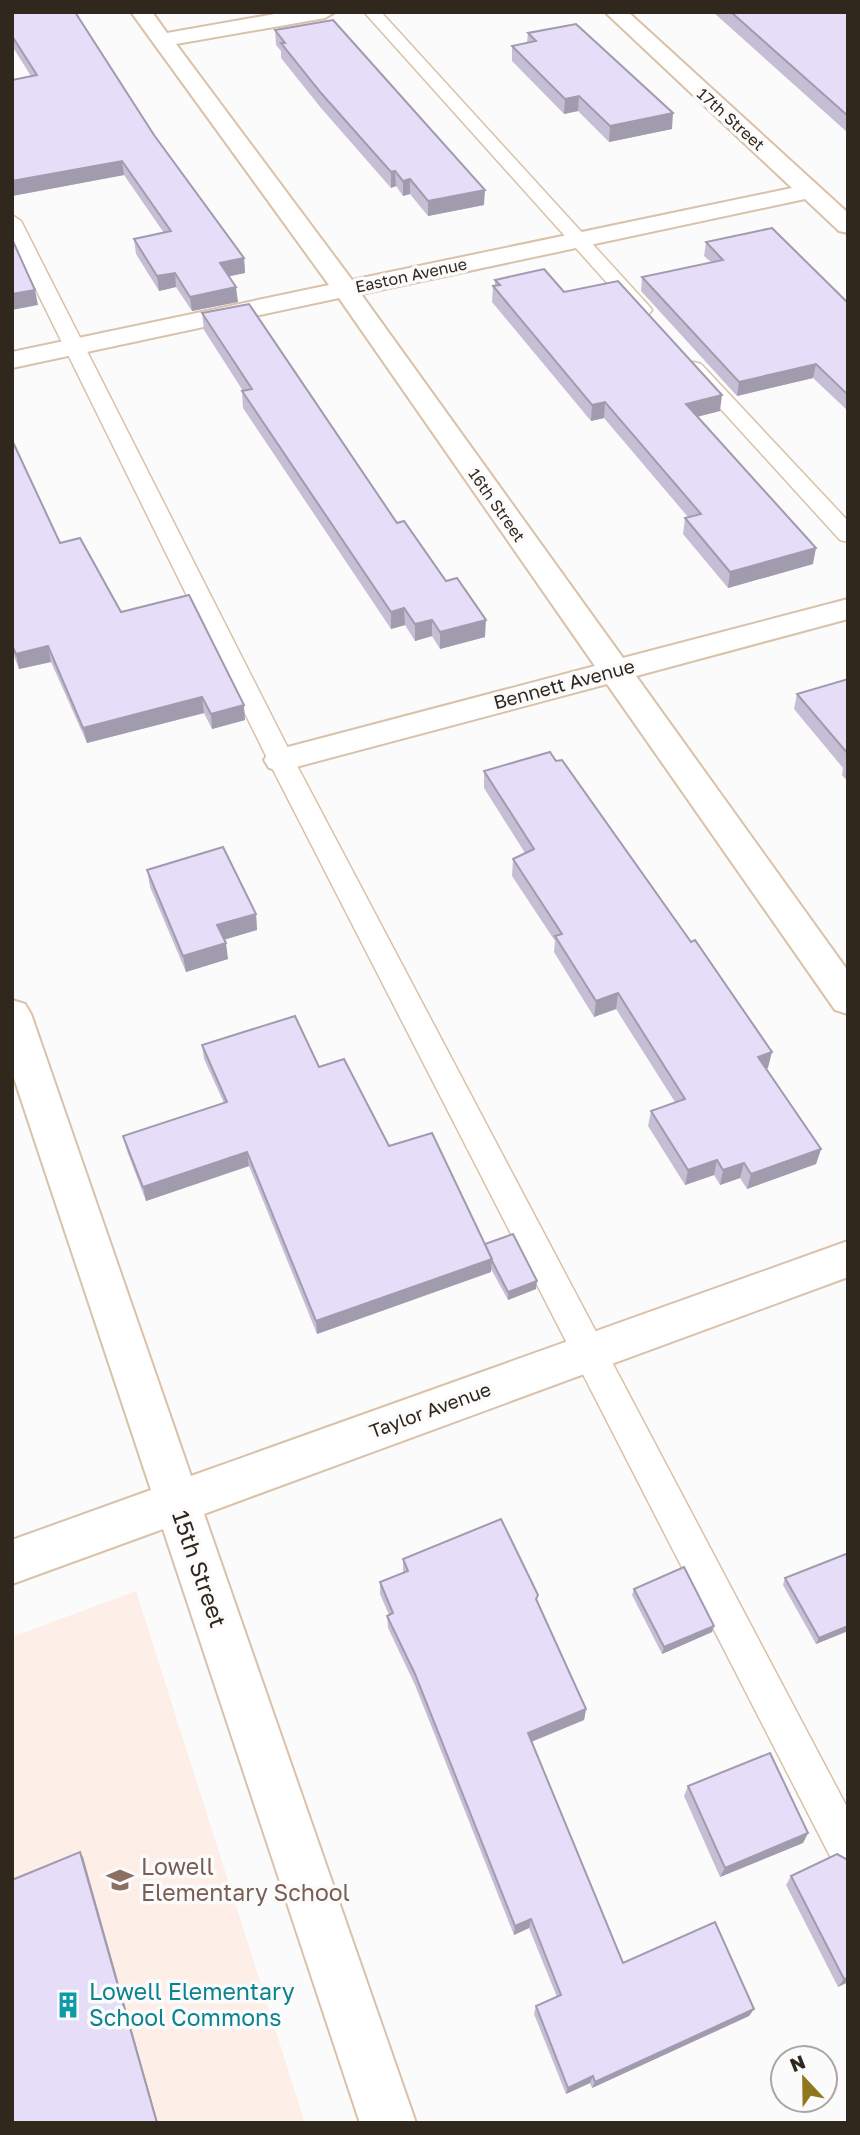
<svg xmlns="http://www.w3.org/2000/svg" width="860" height="2135" font-family="'Golos Text',sans-serif">
  <style>
    .education { fill: #fdeee8 }
    .lines { fill: none; stroke-linecap: round; stroke-linejoin: round }
    .service-casing { stroke: #dac1a9; stroke-width: 3 }
    .minor-casing { stroke: #dac1a9; stroke-width: 4 }
    .service { fill: #fff; fill-rule: evenodd }
    .minor { fill: #fff; fill-rule: evenodd }
    .wall { fill: #c6bed5 }
    .shaded-wall { fill: #a19bae }
    .building { fill: #e6ddf8; stroke: #a19bae; stroke-width: 2 }
    .labels { text-anchor: middle; stroke-width: 7; stroke-linejoin: round; paint-order: stroke }
    .far-street-label { font-size: 16px; fill: #30271d; stroke: #fbfbfb }
    .street-label { font-size: 19px; fill: #30271d; stroke: #fbfbfb }
    .near-street-label { font-size: 23px; fill: #30271d; stroke: #fbfbfb }
    .near-education-label { font-size: 23px; fill: #785e54; stroke: #fbfbfb; text-anchor: start }
    .near-culture-label { font-size: 23px; fill: #0d838f; stroke: #fbfbfb; text-anchor: start }
  </style>
  <rect width="100%" height="100%" fill="#fbfbfb"/>
  <!-- education -->
  <path class="education" d="M136,1591l169,532h-293v-486z"/>
  <g class="lines">
    <!-- service casing -->
    <g class="service-casing">
      <g id="service">
        <path d="M364,12h17l268,294 3,4 -3,4h-14z"/>
        <path d="M12,215l9,6 273,539 554,1049v61l-14,-6 -566,-1104 -256,-519z"/>
        <path d="M694,362l7,2 147,157v21l-8,-2 -153,-168 -3,-4 3,-4z"/>
      </g>
    </g>
    <!-- minor casing -->
    <g class="minor-casing">
      <g id="minor">
        <path d="M131,12h21l15,21 119,-21h49l-10,6 -149,26 176,236 440,-92 -187,-176h23l220,201v20l-9,-2 -34,-32 -444,95 262,364 225,-59v20l-212,57 212,295v43l-13,-4 -228,-326 -326,87 -12,-3 -5,-8 5,-8 326,-86 -256,-368 -327,70v-16l317,-67z"/>
        <path d="M12,1000l13,4 6,10 160,462 657,-235v36l-644,237 212,609h-56l-197,-594 -151,55v-44l139,-50 -139,-418z"/>
      </g>
    </g>
    <!-- service -->
    <use href="#service" class="service"/>
    <!-- minor -->
    <use href="#minor" class="minor"/>
  </g>
  <!-- wall -->
  <g class="wall">
    <path d="M12,12l142,123 90,123 1,15 -16,3 9,26 -46,9 -16,-24 -17,4 -23,-37 -2,-15 30,-6 -40,-58 -112,21v-116l19,-4 -19,-30z"/>
    <path d="M713,12h135v121z"/>
    <path d="M275,30l209,175 -56,11 -18,-22 -7,2 -7,-10 -5,2 -70,-80 -40,-50v-7l-5,-6z"/>
    <path d="M528,33l144,96 -63,13 -31,-31 -14,3 -52,-53v-15l15,-3z"/>
    <path d="M706,242l142,61v108l-35,-33 -76,18 -96,-105 1,-14 69,-15 -7,-6z"/>
    <path d="M495,280l69,12 156,119 -23,6 116,147 -85,24 -45,-54 2,-16 3,-1 -84,-99 -13,3 -99,-119 1,-16h2z"/>
    <path d="M202,313l195,210 88,114 -45,12 -8,-13 -17,5 -10,-16 -14,4 -148,-221 -1,-17h1l-39,-61z"/>
    <path d="M12,440l48,103 61,69 124,108 -33,9 -8,-16 -117,30 -36,-81 -32,7 -7,-18z"/>
    <path d="M848,679v103l-6,-7 1,-7 -49,-59 3,-15z"/>
    <path d="M484,771l284,297h-2l55,81 -5,15 -69,25 -7,-11 -20,7 -6,-10 -29,10 -37,-59 3,-15 24,-9 -59,-93 -22,8 -40,-65 1,-11 -43,-65 1,-17 12,-6 -41,-65z"/>
    <path d="M147,870l109,44 1,16 -33,10 4,19 -42,13 -36,-85z"/>
    <path d="M202,1045l117,22 70,79 96,98 51,45 -28,11 -17,-31v3l-174,62 -68,-168 -103,35 -19,-50 -4,-15 101,-33 -20,-44z"/>
    <path d="M403,1559l135,36 -1,5 49,109 -2,11 -53,22 92,221 131,46 -5,7 -157,72 -2,-5 -24,11 -32,-80 2,-8 21,-9 -28,-69 -15,7 -99,-250 -27,-57 -1,-12 2,-1 -9,-21v-12l23,-10z"/>
    <path d="M785,1578l63,53 -32,13 -33,-59z"/>
    <path d="M634,1589l80,37 -2,6 -50,22 -30,-59z"/>
    <path d="M688,1786l120,47 -5,10 -83,34 -36,-81z"/>
    <path d="M848,1860v122l-10,5 -52,-102 5,-9z"/>
  </g>
  <!-- shaded-wall -->
  <g class="shaded-wall">
    <path d="M579,96l-1,15 -14,3 1,-15z"/>
    <path d="M673,113l-1,16 -63,13 1,-16z"/>
    <path d="M122,161l2,14 -112,21v-15z"/>
    <path d="M395,171l1,15 -5,2v-16z"/>
    <path d="M410,179v15l-7,2v-15z"/>
    <path d="M485,190l-1,15 -56,11v-15z"/>
    <path d="M244,258l1,15 -24,5 -1,-15z"/>
    <path d="M175,273l1,14 -17,4 -2,-15z"/>
    <path d="M236,287l2,15 -46,9 -2,-14z"/>
    <path d="M35,290l3,15 -26,5v-16z"/>
    <path d="M816,364l-3,14 -76,18 2,-14z"/>
    <path d="M722,395l-2,16 -36,9 2,-16z"/>
    <path d="M605,402l-1,16 -13,3 1,-16z"/>
    <path d="M816,548l-3,16 -85,24 2,-16z"/>
    <path d="M404,608l1,17 -14,4v-17z"/>
    <path d="M432,620v16l-17,5v-17z"/>
    <path d="M486,620l-1,17 -45,12v-17z"/>
    <path d="M48,646l3,16 -32,7 -3,-15z"/>
    <path d="M202,697l2,16 -117,30 -4,-15z"/>
    <path d="M244,705l1,15 -33,9 -1,-15z"/>
    <path d="M256,914l1,16 -38,11 -2,-16z"/>
    <path d="M226,943l2,16 -42,13 -3,-16z"/>
    <path d="M618,993l-2,16 -22,8 2,-16z"/>
    <path d="M772,1052l-4,16 -14,5 4,-16z"/>
    <path d="M821,1149l-5,15 -69,25 4,-15z"/>
    <path d="M247,1152l2,14 -103,35 -3,-14z"/>
    <path d="M717,1160l-3,15 -29,10 3,-15z"/>
    <path d="M744,1163l-4,15 -20,7 3,-15z"/>
    <path d="M492,1259l-1,13 -174,62 -1,-13z"/>
    <path d="M537,1281l-1,8 -28,11v-8z"/>
    <path d="M714,1626l-2,6 -50,22 2,-7z"/>
    <path d="M848,1626v5l-32,13 3,-6z"/>
    <path d="M586,1709l-2,11 -58,24 2,-11z"/>
    <path d="M808,1833l-5,10 -83,34 5,-9z"/>
    <path d="M80,1852l3,5 75,266h-1z"/>
    <path d="M531,1919l-2,9 -15,7 1,-9z"/>
    <path d="M848,1978v4l-10,5 6,-8z"/>
    <path d="M754,2009l-5,7 -157,72 3,-6z"/>
    <path d="M593,2076l-3,7 -24,11 2,-6z"/>
  </g>
  <!-- building -->
  <g class="building">
    <path d="M12,12h63l79,123 90,123 -24,5 16,24 -46,10 -15,-24 -18,3 -23,-37 37,-8 -49,-70 -110,20v-101l25,-5 -25,-39z"/>
    <path d="M731,12h117v104z"/>
    <path d="M333,20l152,170 -57,11 -18,-22 -7,2 -8,-10 -4,1 -70,-79 -40,-50h4l-10,-13z"/>
    <path d="M576,24l97,89 -63,13 -31,-30 -14,3 -53,-53 24,-5 -8,-8z"/>
    <path d="M772,228l76,75v92l-32,-31 -77,18 -97,-105 81,-17 -17,-18z"/>
    <path d="M12,239l23,51 -23,4z"/>
    <path d="M544,269l20,23 54,-11 104,114 -36,9 130,144 -86,24 -45,-54 16,-4 -96,-112 -13,3 -99,-119 7,-1 -5,-5z"/>
    <path d="M249,304l148,219 7,-2 42,60 11,-3 29,42 -46,12 -8,-12 -17,4 -11,-16 -13,4 -149,-221 10,-2 -50,-76z"/>
    <path d="M12,440l48,103 20,-5 41,74 68,-17 55,110 -33,9 -9,-17 -119,31 -35,-82 -32,8 -4,-9z"/>
    <path d="M848,679v75l-51,-60z"/>
    <path d="M550,752l6,9 6,-1 129,182 4,-2 77,112 -14,5 63,92 -70,25 -7,-11 -21,7 -6,-10 -29,10 -37,-59 34,-12 -67,-106 -22,8 -41,-65 7,-2 -49,-75 21,-10 -50,-78z"/>
    <path d="M223,847l33,67 -39,11 9,18 -43,13 -36,-86z"/>
    <path d="M295,1016l24,51 25,-8 45,87 43,-13 60,126 -176,62 -69,-169 -104,35 -20,-51 104,-34 -25,-57z"/>
    <path d="M513,1234l24,47 -29,11 -16,-31v-2l-7,-15z"/>
    <path d="M501,1519l37,76 -2,4 50,110 -58,24 95,230 92,-41 39,87 -159,73 -2,-6 -25,12 -32,-82 25,-11 -30,-76 -16,7 -100,-252 -28,-58 6,-3 -13,-31 28,-11 -5,-12z"/>
    <path d="M846,1554l2,3v69l-29,12 -34,-60z"/>
    <path d="M684,1567l30,59 -50,21 -30,-58z"/>
    <path d="M770,1753l38,80 -83,35 -37,-82z"/>
    <path d="M80,1852l77,271h-145v-243z"/>
    <path d="M837,1854l11,6v118l-4,1 -53,-103z"/>
  </g>
  <!-- icons -->
  <defs>
    <g id="school-bare" transform="scale(2.1)"><path d="M0-5L7-2L0 1L-7-2ZM-4 1L0 2.5L4 1V4Q0 6-4 4Z" fill="#8d6e63" stroke="#fbfbfb" stroke-width="2.5" paint-order="stroke"/></g>
    <g id="building-bare" transform="scale(2.1)"><path d="M-4-6H4V6H1V3H-1V6H-4ZM-2.5-4.3h1.7v1.8h-1.7ZM.8-4.3h1.7v1.8H.8ZM-2.5-1h1.7V.8h-1.7ZM.8-1h1.7V.8H.8Z" fill="#0f9aa8" stroke="#fbfbfb" stroke-width="2.5" paint-order="stroke"/></g>
  </defs>
  <g fill-rule="evenodd">
    <use href="#school-bare" x="120" y="1880"/>
    <use href="#building-bare" x="68" y="2005"/>
  </g>
  <g class="labels">
    <!-- far-street labels -->
    <g class="far-street-label">
      <text transform="translate(731 119) rotate(42)" y="6">17th Street</text>
      <text transform="translate(411 275) rotate(-12)" y="6">Easton Avenue</text>
      <text transform="translate(497 505) rotate(55)" y="6">16th Street</text>
    </g>
    <!-- street labels -->
    <g class="street-label">
      <text transform="translate(564 684) rotate(-15)" y="7">Bennett Avenue</text>
      <text transform="translate(430 1410) rotate(-20)" y="7">Taylor Avenue</text>
    </g>
    <!-- near-street labels -->
    <g class="near-street-label">
      <text transform="translate(199 1569) rotate(71)" y="8">15th Street</text>
    </g>
    <!-- near-education labels -->
    <g class="near-education-label">
      <text x="141" y="1875">Lowell<tspan x="141" dy="26">Elementary School</tspan></text>
    </g>
    <!-- near-culture labels -->
    <g class="near-culture-label">
      <text x="89" y="2000">Lowell Elementary<tspan x="89" dy="26">School Commons</tspan></text>
    </g>
  </g>
  <!-- border -->
  <rect width="860" height="2135" fill="none" stroke="#30271d" stroke-width="28"/>
  <!-- north arrow -->
  <g transform="translate(804 2079) rotate(338)"><circle r="33" fill="#fbfbfb" stroke="#aaa6a2" stroke-width="2"/>
  <path d="M0-5L12 26L0 18L-12 26Z" fill="#90771c"/>
  <text y="-10" font-size="19" font-weight="bold" text-anchor="middle" fill="#30271d">N</text>
  </g>
</svg>
